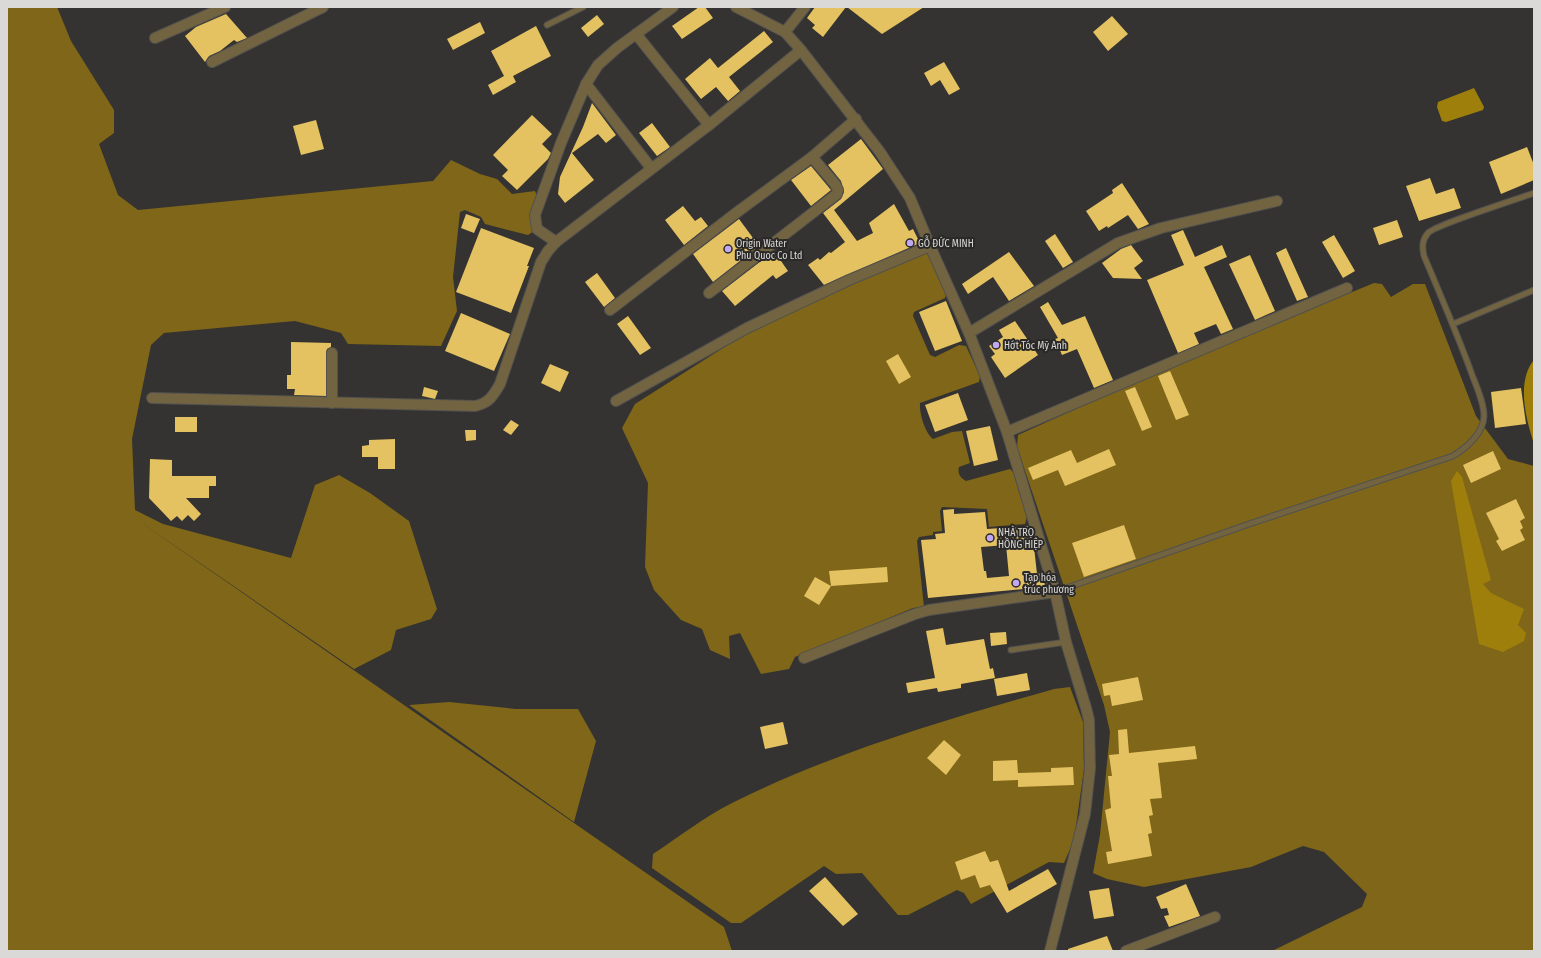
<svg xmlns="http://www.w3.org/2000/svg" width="1541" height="958" font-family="'Fira Sans Condensed',sans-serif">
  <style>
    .forest { fill: #7f6618 }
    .water { fill: #9f7f0c }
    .building { fill: #e4c261; fill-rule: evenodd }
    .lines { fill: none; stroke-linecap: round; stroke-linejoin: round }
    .service-casing { stroke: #52514f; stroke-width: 7 }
    .minor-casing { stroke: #52514f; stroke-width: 12 }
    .service { stroke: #726440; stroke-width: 5 }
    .minor { stroke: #726440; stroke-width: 10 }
    .poi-dot { fill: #c2a8f2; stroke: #2a2927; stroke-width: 1.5 }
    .labels { text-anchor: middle; stroke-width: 4; stroke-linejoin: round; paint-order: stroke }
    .poi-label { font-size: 10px; fill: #dad9d7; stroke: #2a2927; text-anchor: start }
  </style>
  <rect width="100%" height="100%" fill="#343331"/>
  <!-- forest -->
  <g class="forest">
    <path d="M7,7h50l14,34 43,69v23l-15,11 19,51 20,15 295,-29 18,-21 29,14 17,5 15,15 23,-3 2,5 -3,35 -6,4 -43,-11 -4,-7 -16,-7 -5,2 -7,65 4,34 -16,35 -93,-2 -7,-11 -46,-12 -131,12 -13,12 -19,94 3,71 28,14 128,34 24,-73 24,-10 31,18 39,28 28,88 -6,10 -35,11 -5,20 -37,19 -221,-152 591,410 8,24h-725z"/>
    <path d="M926,251l4,3 16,40 -1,4 -31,14 -1,4 17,39 5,2 24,-12 7,1 14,30 -1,6 -59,21c-1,10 5,30 13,36l19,-7 10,-1 8,32 -11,4c-2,7 2,11 7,14l44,-12 3,3 14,45 -2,7 -36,3 -2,-18 -45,-2 -2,4 2,20 -9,1v3l-14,2 -2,4 7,66 -11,1 -118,49 -6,12 -28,5 -21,-41 -11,3 1,23 -20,-9 -8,-21 -21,-9 -27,-30 -9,-23 3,-84 -26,-55 13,-24 113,-72 102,-50z"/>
    <path d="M1374,283l8,1 9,13 22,-13h12l51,132 32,43 26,7v485h-262l90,-44 5,-13 -43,-42 -21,-6 -52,21 -107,20 -37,-8 -14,-6 7,-38 10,-103 -6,-27 -87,-258 1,-12 142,-64z"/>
    <path d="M1070,687l13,35 1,47 -10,71 -10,23 -15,-1 -78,42 -7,-11 -7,-3 -49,25h-10l-36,-42 -26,1 -12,-8 -83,57h-10l-79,-55 1,-14c26,-17 51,-37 79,-51 102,-51 213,-83 322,-114z"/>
    <path d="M449,702l67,7h62l18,32 -22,81 -165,-117z"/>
  </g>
  <!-- water -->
  <g class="water">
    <path d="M1474,88l10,19 -1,3 -37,12 -4,-1 -5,-14 1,-5z"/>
    <path d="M1534,360v84c-8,-24 -18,-63 0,-84z"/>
    <path d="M1457,471l5,6 29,103 -8,4 8,9 33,16 -6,16 8,8 -2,8 -21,11 -24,-8 -28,-163z"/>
  </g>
  <!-- building -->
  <g class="building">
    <path d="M699,7h6l8,11 -31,21 -10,-13z"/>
    <path d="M815,7h31l-23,30 -11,-9 3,-3 -8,-7z"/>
    <path d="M847,7h77l-42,27z"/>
    <path d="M226,14l21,24 -10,4 -3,-2 -14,11 -11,5 -4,6 -20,-26 11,-9z"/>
    <path d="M597,15l7,9 -16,13 -7,-9z"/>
    <path d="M1112,16l16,18 -20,17 -15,-19z"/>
    <path d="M480,22l5,11 -32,17 -6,-11z"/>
    <path d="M536,26l15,30 -38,20 3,6 -23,13 -5,-10 16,-9 -13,-25z"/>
    <path d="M764,31l9,11 -44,35 11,14 -12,10 -12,-14 -15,12 -16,-20 25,-21 8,10z"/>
    <path d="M944,62l16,27 -11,6 -9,-15 -9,6 -7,-13z"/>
    <path d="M592,103l24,32 -10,8 -8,-9 -26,19 22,27 -29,23 -7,-9 2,-17 23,-50z"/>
    <path d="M532,115l20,19 -10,10 9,9 -3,6 -31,31 -15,-14 6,-6 -15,-15z"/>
    <path d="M316,120l8,29 -23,6 -8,-29z"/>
    <path d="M652,123l18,24 -13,9 -18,-23z"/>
    <path d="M861,139l22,30 -49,41 23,31 16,-8 -4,-10 25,-19 15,27 4,-2 7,14 -96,42 -16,-20 10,-7 2,2 9,-8 2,1 14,-11 -22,-29 18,-14 3,-7 -3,-11 -13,-16z"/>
    <path d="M1527,147l7,18v15l-33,14 -12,-32z"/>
    <path d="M811,166l20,24 -20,16 -20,-26z"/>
    <path d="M1430,178l6,16 18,-6 7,20 -42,13 -13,-35z"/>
    <path d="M1122,183l27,41 -11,5 -10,-14 -20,13 -1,-2 -8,5 -13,-20 27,-18 -1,-3z"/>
    <path d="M683,206l12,15 6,-4 7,9 -24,19 -19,-25z"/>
    <path d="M466,214l14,5 -6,14 -13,-5z"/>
    <path d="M739,219l20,27 -46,36 -20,-28z"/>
    <path d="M1397,220l6,17 -24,8 -6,-17z"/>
    <path d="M481,228l53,20 -7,18h2l-18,47 -55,-21z"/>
    <path d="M1183,230l12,27 27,-12 5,12 -23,10 29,62 -12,5 -5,-10 -22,9 5,11 -21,9 -31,-73 37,-15 -13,-30z"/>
    <path d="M1055,234l18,28 -10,6 -18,-27z"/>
    <path d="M1334,235l21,36 -12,7 -21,-36z"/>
    <path d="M1131,245l12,16 -9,7 8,11 -29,-1 -11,-15 19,-14z"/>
    <path d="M1286,248l22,49 -11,4 -21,-48z"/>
    <path d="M774,251l14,20 -12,8 -3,-4 -38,31 -13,-15z"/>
    <path d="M1009,252l25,34 -25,15 -16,-24 -25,17 -6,-10z"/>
    <path d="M1250,255l25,56 -20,9 -26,-56z"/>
    <path d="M597,273l18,25 -11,9 -19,-25z"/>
    <path d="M946,301l16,40 -27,10 -16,-39z"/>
    <path d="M1048,302l14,23 23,-9 28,64 -19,8 -17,-39 -15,6 -7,-16 3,-1 -18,-31z"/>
    <path d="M461,313l49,21 -16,37 -49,-20z"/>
    <path d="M628,316l23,32 -11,7 -23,-31z"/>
    <path d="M1015,321l23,34 -33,23 -14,-21 4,-3 -6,-8 14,-9 -4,-7z"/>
    <path d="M291,342l40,1v4l-4,2 -1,4v43l-32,-1 1,-6h-8v-14h4z"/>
    <path d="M898,354l13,23 -12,7 -13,-23z"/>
    <path d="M550,364l19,8 -9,20 -19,-9z"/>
    <path d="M1170,371l19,44 -13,5 -18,-44z"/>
    <path d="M424,387l14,4 -3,8 -13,-3z"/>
    <path d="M1135,387l17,40 -10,4 -17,-40z"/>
    <path d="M1521,388l5,36 -31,4 -4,-36z"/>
    <path d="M958,393l10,27 -33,12 -10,-27z"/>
    <rect x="175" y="417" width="22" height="15"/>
    <path d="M511,420l8,5 -8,10 -8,-5z"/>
    <path d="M990,426l8,34 -24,6 -8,-35z"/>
    <path d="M465,430h11v10l-10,1z"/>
    <path d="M395,439v30h-17v-12h-16v-11l7,-1v-5z"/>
    <path d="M1109,449l7,16 -51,21 -7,-16 -25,10 -5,-12 43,-18 6,13z"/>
    <path d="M1493,451l8,18 -30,14 -8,-18z"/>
    <path d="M150,459l22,1v16h44v10h-7v12h-23l15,16 -7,7 -6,-6 -6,6 -5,-5 -6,5 -22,-23z"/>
    <path d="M1516,499l9,19 -5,3 3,7 -3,2 5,10 -23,11 -6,-10 3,-2 -13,-26z"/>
    <path d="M954,509v5l31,-2 2,17 41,-3 2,21h4l3,27 6,-1 2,14 -117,11 -7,-58 15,-1 -1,-5 10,-1 -2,-23zM1006,545l3,31 -22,2 -1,-7h-2l-3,-24z"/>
    <path d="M1124,525l12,34 -52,18 -12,-34z"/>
    <path d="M887,567l1,15 -57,4 -2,-15z"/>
    <path d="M815,577l16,9 -12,19 -15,-9z"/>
    <path d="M943,628l3,17 38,-6 6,30 3,-1 2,10 -34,6v4l-23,4 -1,-4 -29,5 -2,-10 29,-5 -9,-47z"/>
    <path d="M1006,632l1,12 -16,2 -1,-13z"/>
    <path d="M1027,673l3,17 -33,6 -3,-17z"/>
    <path d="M1138,677l5,23 -31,6 -2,-11 -6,1 -2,-12z"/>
    <path d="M783,722l5,22 -23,5 -5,-22z"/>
    <path d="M1127,729l2,24 66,-7 2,13 -39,4 4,35 -12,1 3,16 -4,1 3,17 -4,1 4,22 -44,8 -2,-12 6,-1 -7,-41 6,-2 -3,-32h4l-3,-21 10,-1 -1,-24z"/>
    <path d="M944,740l17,15 -15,20 -19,-17z"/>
    <path d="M1017,760l1,13 33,-1v-4l22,-1 1,18 -56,2v-7l-25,1v-20z"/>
    <path d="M985,851l5,11 8,-2 11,31 39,-22 9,15 -50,29 -17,-28 -10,3 -5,-13 -14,5 -6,-18z"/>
    <path d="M825,877l33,37 -15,12 -34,-35z"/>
    <path d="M1186,884l14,32 -31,11 -5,-11 5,-1 -2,-7 -6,1 -5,-12z"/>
    <path d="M1109,888l5,28 -20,3 -5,-28z"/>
    <path d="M1107,936l6,15h-45v-2z"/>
  </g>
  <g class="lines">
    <!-- service casing -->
    <g class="service-casing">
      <g id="service">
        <path d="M547,25l36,-18"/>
        <path d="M1453,324l81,-34"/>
        <path d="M1055,592l197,-69 201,-67c13,-8 31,-23 31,-40 0,-15 -9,-32 -14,-47 -14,-38 -30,-75 -46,-113 -2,-9 -2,-16 4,-23 7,-8 90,-34 106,-40"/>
        <path d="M1011,650l55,-8"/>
      </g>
    </g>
    <!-- minor casing -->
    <g class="minor-casing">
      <g id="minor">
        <path d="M736,7l49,25 16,18 79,102 30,46 20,48 39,87 38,99 48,160 11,50 20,66 3,12 1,48 -5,46 -35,137"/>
        <path d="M785,32l20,-25"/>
        <path d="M636,34l73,91"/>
        <path d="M155,38l70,-31"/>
        <path d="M212,62l111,-55"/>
        <path d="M586,84l65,84"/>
        <path d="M556,242l-19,-13 -2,-14 26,-72 25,-59 12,-19 19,-17 56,-41"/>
        <path d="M709,293l128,-99 1,-4 -3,-6 -23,-27"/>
        <path d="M610,310l126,-97 76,-56 44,-38"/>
        <path d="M969,333l149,-90 43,-15 116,-27"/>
        <path d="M332,353v50"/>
        <path d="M152,398l323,8c14,-3 18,-10 25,-22l41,-122 7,-11 8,-9 153,-117 92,-75"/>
        <path d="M616,401l131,-73 102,-48 81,-34"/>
        <path d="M1007,432l340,-144"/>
        <path d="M804,658l111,-44 14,-4 126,-18"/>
        <path d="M1126,951l89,-34"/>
      </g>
    </g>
    <!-- service -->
    <use href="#service" class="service"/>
    <!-- minor -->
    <use href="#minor" class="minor"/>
  </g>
  <!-- markers -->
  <g class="poi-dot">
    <circle cx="910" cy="243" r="4"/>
    <circle cx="728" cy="249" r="4"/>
    <circle cx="996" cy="345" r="4"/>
    <circle cx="990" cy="538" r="4"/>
    <circle cx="1016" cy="583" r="4"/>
  </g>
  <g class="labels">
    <!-- poi labels -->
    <g class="poi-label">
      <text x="736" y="247">Origin Water<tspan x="736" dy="12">Phu Quoc Co Ltd</tspan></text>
      <text x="918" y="247">GỖ ĐỨC MINH</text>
      <text x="1004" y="349">Hớt Tóc Mỹ Anh</text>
      <text x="998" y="536">NHÀ TRỌ<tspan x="998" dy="12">HỒNG HIỆP</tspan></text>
      <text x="1024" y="581">Tạp hóa<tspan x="1024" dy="12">trúc phương</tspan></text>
    </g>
  </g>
  <!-- border -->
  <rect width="1541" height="958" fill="none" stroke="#dad9d7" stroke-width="16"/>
</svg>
